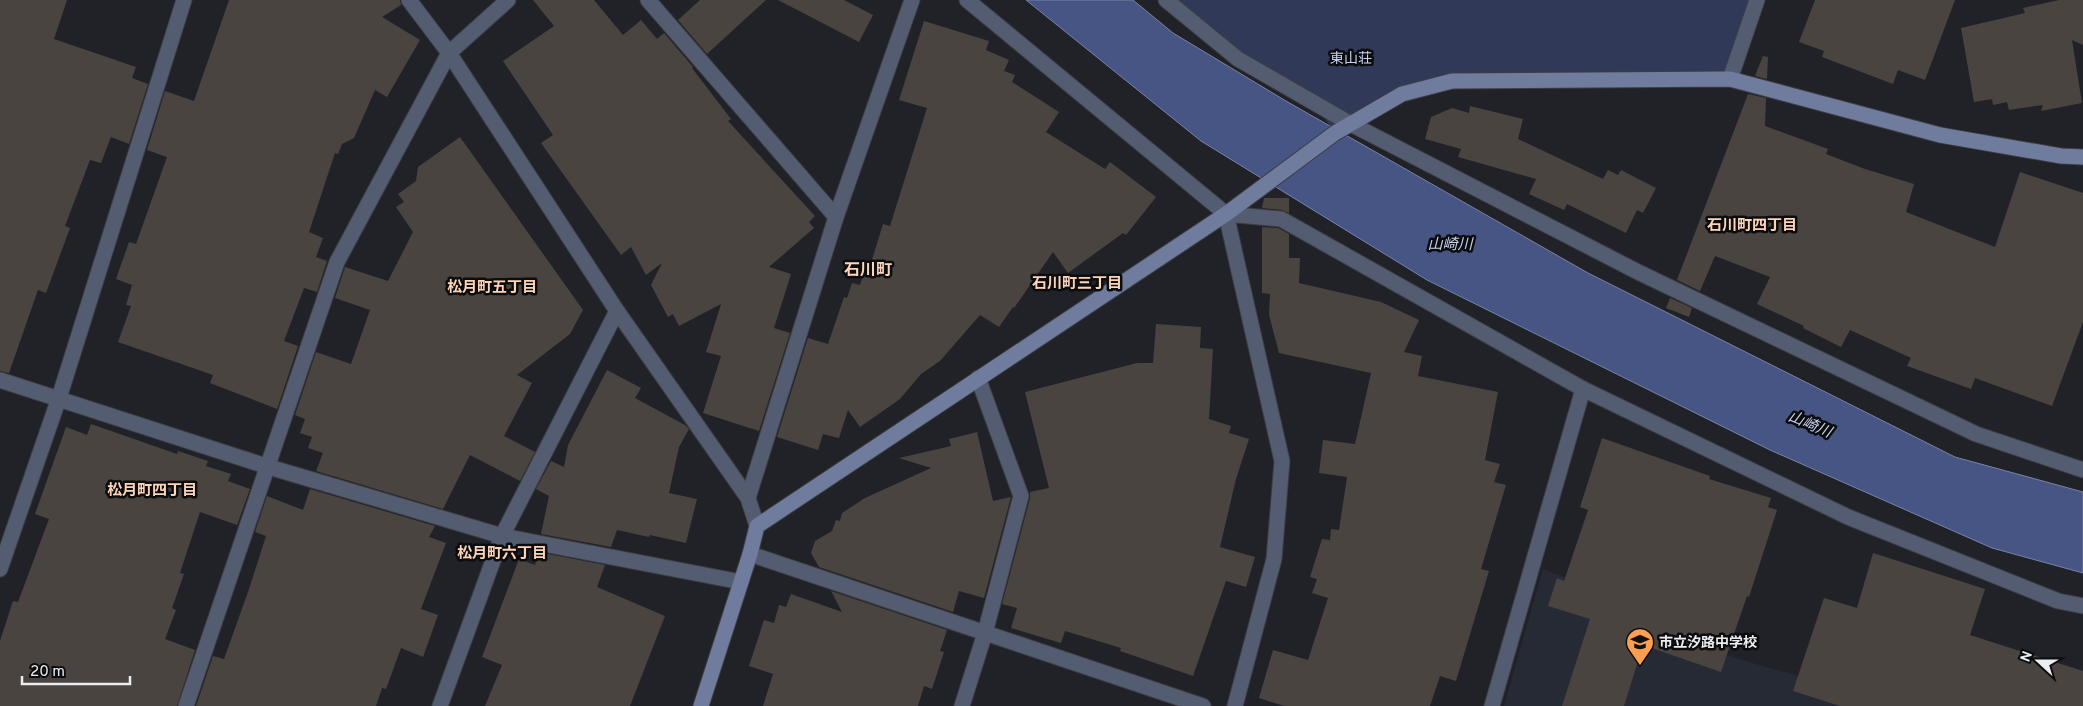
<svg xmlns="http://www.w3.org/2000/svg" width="2083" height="706" font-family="Overpass,'Noto Sans JP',sans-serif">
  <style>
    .built { fill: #262a35 }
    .green { fill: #303957 }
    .water { fill: #475585; stroke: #7883a5 }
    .building { fill: #4a4440 }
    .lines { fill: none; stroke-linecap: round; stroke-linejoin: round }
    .street-casing { stroke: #3d3e44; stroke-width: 17 }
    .secondary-casing { stroke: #3d3e44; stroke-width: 17 }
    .street { stroke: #545c71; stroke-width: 15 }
    .secondary { stroke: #707c9e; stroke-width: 15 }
    .labels { text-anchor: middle; stroke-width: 5; stroke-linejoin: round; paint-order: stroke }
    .park-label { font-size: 14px; fill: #c8d2f1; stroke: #0b0c0e }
    .poi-label { font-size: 14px; font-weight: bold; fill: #ecedf1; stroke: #0b0c0e; text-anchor: start }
    .neighbourhood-label { font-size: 15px; font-weight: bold; fill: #fdd4b7; stroke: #0b0c0e }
    .water-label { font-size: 15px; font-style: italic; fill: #c8d2f1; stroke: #0b0c0e }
    .quarter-label { font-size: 16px; font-weight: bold; fill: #fdd4b7; stroke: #0b0c0e }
  </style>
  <rect width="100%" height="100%" fill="#202228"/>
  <!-- built -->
  <path class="built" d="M1543,569l63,25 24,33 270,79h-396z"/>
  <!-- green -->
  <path class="green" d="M1166,0h591l-27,79 -278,2 -50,13 -67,39 -23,-33 -74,-41z"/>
  <!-- water -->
  <path class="water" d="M1026,0h107l40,33 113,68 302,172 367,184 128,35v81l-91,-25 -222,-98 -343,-170 -226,-139z"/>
  <!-- building -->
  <g class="building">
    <path d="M0,0h67l-13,39 82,28 -4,11 16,6 -19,60 -18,-7 -10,26 -11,-3 -25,66 5,2 -24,65 -8,-3 -29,83 -9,-2z"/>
    <path d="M229,0h171l1,5 -19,12 38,23 -33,57 -12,-7 -21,48 -12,6 -4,10 -3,-1 -26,79 14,6 -7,19 11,4 -10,31 -13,-4 -20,53 14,5 -21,63 -67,-26 3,-8 -95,-33 13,-36 -5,-1 6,-20 -16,-6 13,-37 7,2 31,-87 -20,-7 18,-59 29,10z"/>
    <path d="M533,0h61l29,35 18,-15 16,19 7,-6 29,34 -1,1 39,51 -3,2 87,95 -6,6 5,6 -45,39 22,7 -17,54 16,5 -31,98 -56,-18 18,-57 -15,-4 15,-48 -42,22 -6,-12 -5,3 -17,-32 11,-22 -16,12 -15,-28 -10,8 -80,-112 12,-8 -50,-74 51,-35z"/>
    <path d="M700,0h66l-59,54 -29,-34z"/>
    <path d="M778,0h66l29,15 -14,27z"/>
    <path d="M1815,0h140l-30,80 -27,-10 -5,14 -71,-27 2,-6 -25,-9z"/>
    <path d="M2059,0h24v45l-11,-5 10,63 -41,8 2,-6 -34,5 -2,-8 -14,3 -1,-6 -18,3 -13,-74 64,-15 -2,-5z"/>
    <path d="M924,21l65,20 -3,9 23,10 -5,11 11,4 -3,7 47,30 -13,20 59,37 5,-7 46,35 -30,38 -3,-2 -55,40 -15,-21 -39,56 -1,-1 -14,20 -19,-12 -40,46 -19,13 -21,25 -40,28 -12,-17 -9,28 -16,-4 -5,16 -41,-13 31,-99 20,6 16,-47 3,1 5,-15 8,2 7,-23 4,1 12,-39 7,2 37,-118 -28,-8z"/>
    <path d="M1763,56l5,1 -1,22 -12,-3z"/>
    <path d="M1748,94l18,4 -1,28 63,23 -2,5 39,15 49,15 -8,28 89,35 25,-75 63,21v129l-31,84 -77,-28 -4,11 -64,-23 4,-8 -61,-28 -9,17 -38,-19 1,-2 -47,-22 13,-27 -55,-21 -15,35 -23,-11z"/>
    <path d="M1470,106l53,13 -5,20 85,40 5,-9 10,5 3,-5 35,18 -13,25 -6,-3 -11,23 -59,-29 -3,6 -35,-16 7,-15 -78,-22 3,-8 -36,-10 6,-22 21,-9 17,5z"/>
    <path d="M460,137l123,173 -13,24 -53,41 15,8 -28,53 31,16 -15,29 -50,-26 -27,54 -127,-38 7,-18 -15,-5 4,-11 -12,-4 5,-14 -10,-4 21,-63 35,12 19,-54 -35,-12 10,-31 43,14 25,-49 -17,-25 8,-5 -6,-8 18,-13 2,-14z"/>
    <path d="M1264,198h25v15l-7,-3 -20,-2z"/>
    <path d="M1262,227l16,1 11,6v24h11l-1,25 82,19 38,18 -15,32 18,4 -4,20 80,16 -13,68 15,4 -6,18 12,3 -25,84 8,2 -33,110 -16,-5 -10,30h-146l-25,-8 14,-48 35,10 20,-62 -16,-5 5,-14 -7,-2 12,-38 8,1 1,-11 8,1 8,-53 -28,-4 4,-33 32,4 16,-71 -92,-20 -10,-38 1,-21 -8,-1z"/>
    <path d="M1670,298l22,10 -3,9 -23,-9z"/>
    <path d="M1156,324l45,3 -1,21 13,1 -4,70 22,7 -2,7 20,6 -13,40 -16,68 35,10 -9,30 -20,-6 -33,95 -73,-25 1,-3 -56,-17 -4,12 -50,-15 6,-20 -15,-4 28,-106v-6l19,-4 -24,-96 112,-29h16z"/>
    <path d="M607,370l34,18 -6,10 50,27 4,4 -10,18 -10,46 28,6 -11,44 -36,-8 -1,2 -32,-7 -6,17 -70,-13 8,-38 -13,-7 15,-28 13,6 4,-22z"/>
    <path d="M91,424l86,30 1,-3 30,10 -2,5 25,8 -3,7 22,8 -13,36 -37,-13 -20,61 4,1 -12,34 4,2 -11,29 30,11 -18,56h-177v-65l13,-40 5,1 31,-83 -14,-5 31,-87 21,8z"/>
    <path d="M977,432l16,69 18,-4 -27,101 -25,-7 -6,21 -134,-45 -8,-14 4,-12 17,-10 4,-11 4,1 2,-8 23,-15 66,-30 -32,-10 52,-12 -2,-7z"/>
    <path d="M1602,438l108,38 -1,3 62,19 -3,9 9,3 -28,87 -2,-1 -26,76 -78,-27 -19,61h-62l28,-87 -42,-13 9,-28 7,3 24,-71 -8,-3z"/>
    <path d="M310,489l125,37 -6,11 17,6 -25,66 17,6 -15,42 -22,-9 -15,41 -4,-1 -6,18h-180l17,-50 11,3 25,-70 17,-53 -11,-4 12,-36 36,14z"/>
    <path d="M538,552l67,13 -8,22 68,29 -35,90h-145l17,-41 -20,-8 37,-98 16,6z"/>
    <path d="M1873,553l112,36 -15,46 113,36v35h-243l-47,-15 31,-93 33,10z"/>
    <path d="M831,591l116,39 -7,21 4,1 -12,37 -8,-3 -6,20h-155l10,-32 -24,-8 15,-46 10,3 5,-18 7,2 5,-13 51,18z"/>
  </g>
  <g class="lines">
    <!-- street casing -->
    <g class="street-casing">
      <g id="street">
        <path d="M409,0l40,53 168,258 131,187 9,28"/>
        <path d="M648,0l188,217"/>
        <path d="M967,0l259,214 55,5 302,170 265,128 210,84 25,5"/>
        <path d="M1166,0l72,59 113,65 287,148 338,162 107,36"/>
        <path d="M1730,79l27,-79"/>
        <path d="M1226,214l56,247 -8,98 -39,147"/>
        <path d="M0,380l269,87 233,69 239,46"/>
        <path d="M748,498l88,-281 76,-217"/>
        <path d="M750,554l453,152"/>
        <path d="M0,569l59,-171 125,-398"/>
        <path d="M186,706l151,-444 112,-209 59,-53"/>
        <path d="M440,706l62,-170 115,-225"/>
        <path d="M962,706l23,-73 36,-137 -43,-118"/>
        <path d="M1492,706l91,-317"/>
      </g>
    </g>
    <!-- secondary casing -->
    <g class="secondary-casing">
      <path id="secondary" d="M701,706l49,-152 7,-28 469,-312 109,-81 67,-39 50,-13 278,-2 210,56 121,21 22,1"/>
    </g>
    <!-- street -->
    <use href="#street" class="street"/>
    <!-- secondary -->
    <use href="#secondary" class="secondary"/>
  </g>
  <!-- icons -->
  <defs>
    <g id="school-pin" transform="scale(1.4375)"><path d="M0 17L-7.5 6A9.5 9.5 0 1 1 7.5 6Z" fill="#fc9e52" stroke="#0b0c0e"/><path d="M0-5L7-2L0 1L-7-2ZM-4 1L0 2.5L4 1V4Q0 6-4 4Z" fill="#111"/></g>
  </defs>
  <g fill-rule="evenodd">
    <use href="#school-pin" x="1640" y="642"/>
  </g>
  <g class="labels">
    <!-- park labels -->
    <g class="park-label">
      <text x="1351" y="63">東山荘</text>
    </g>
    <!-- poi labels -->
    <g class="poi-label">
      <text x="1659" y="647">市立汐路中学校</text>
    </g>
    <!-- neighbourhood labels -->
    <g class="neighbourhood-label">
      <text x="1752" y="230">石川町四丁目</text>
      <text x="1077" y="288">石川町三丁目</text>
      <text x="492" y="292">松月町五丁目</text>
      <text x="152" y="495">松月町四丁目</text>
      <text x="502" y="558">松月町六丁目</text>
    </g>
    <!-- water labels -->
    <g class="water-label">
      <text x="1450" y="249">山崎川</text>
      <text transform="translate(1810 424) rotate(23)" y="5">山崎川</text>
    </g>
    <!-- quarter labels -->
    <g class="quarter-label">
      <text x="868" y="275">石川町</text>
    </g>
  </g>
  <!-- north arrow -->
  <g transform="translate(2038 661) rotate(291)" stroke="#0b0c0e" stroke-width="4" paint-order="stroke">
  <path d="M0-4L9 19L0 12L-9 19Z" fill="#ecedf1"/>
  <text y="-8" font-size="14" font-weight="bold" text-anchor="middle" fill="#ecedf1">N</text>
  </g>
  <!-- scale -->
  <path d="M22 676v8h108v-8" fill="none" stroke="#ecedf1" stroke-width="2.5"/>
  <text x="30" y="676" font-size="15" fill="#ecedf1" stroke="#0b0c0e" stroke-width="4" paint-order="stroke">20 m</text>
</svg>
